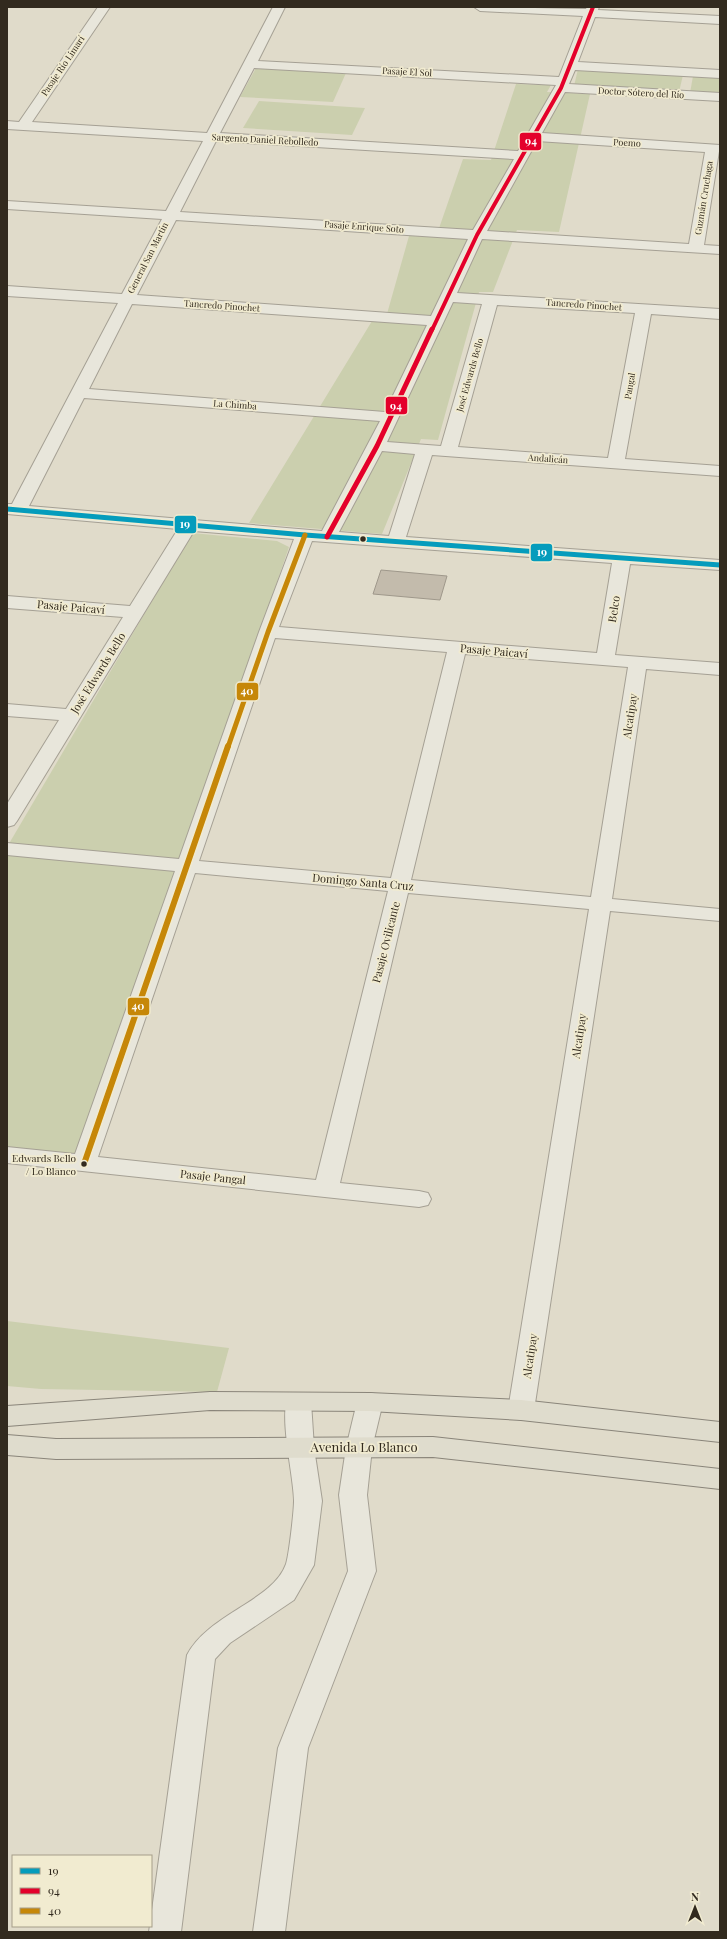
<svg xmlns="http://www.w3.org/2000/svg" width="727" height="1939" font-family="'Playfair Display',serif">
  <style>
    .green { fill: #cbcfae }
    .building { fill: #c3bbac; stroke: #9f988b }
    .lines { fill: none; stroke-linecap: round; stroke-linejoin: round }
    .minor-casing { stroke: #a5a094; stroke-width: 2 }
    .major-casing { stroke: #8a857a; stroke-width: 2 }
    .minor { fill: #e8e6db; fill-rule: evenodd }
    .major { fill: #dfdccd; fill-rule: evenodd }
    .bus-1-casing { stroke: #f1ebd0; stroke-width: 8 }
    .bus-2-far1-casing { stroke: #f1ebd0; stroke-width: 6 }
    .bus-2-casing { stroke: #f1ebd0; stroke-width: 8 }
    .bus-3-far1-casing { stroke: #f1ebd0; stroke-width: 8 }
    .bus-3-casing { stroke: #f1ebd0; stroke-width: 9 }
    .bus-1 { stroke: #059cbc; stroke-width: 5 }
    .bus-2-far1 { stroke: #e4002b; stroke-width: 4 }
    .bus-2 { stroke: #e4002b; stroke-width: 5 }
    .bus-3-far1 { stroke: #c68708; stroke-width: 5 }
    .bus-3 { stroke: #c68708; stroke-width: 6 }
    .bus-dot { fill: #322a1e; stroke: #f1ebd0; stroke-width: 1.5 }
    .labels { text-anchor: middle; stroke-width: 3.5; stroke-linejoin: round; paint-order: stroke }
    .far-street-label { font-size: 9px; fill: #322a1e; stroke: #f1ebd0 }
    .bus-label { font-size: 10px; fill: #322a1e; stroke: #f1ebd0; text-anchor: end }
    .street-label { font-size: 11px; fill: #322a1e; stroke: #f1ebd0 }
    .near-street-label { font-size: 13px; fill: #322a1e; stroke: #f1ebd0 }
    .line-badge { stroke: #f1ebd0; stroke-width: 1.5 }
    .badge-label { font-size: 11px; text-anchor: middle; font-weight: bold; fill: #fff }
  </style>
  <rect width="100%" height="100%" fill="#e0dbca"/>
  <!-- green -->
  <g class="green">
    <path d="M256,68l90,5 -13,29 -93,-5z"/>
    <path d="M578,69l105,6 -4,17 -105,-6z"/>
    <path d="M693,76l27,1v17l-30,-1z"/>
    <path d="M516,84l35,1 -4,7 43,2 -31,138 -42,-2 -24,62h-14l-41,148 -17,-1 -39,95 -133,-11 123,-202h13l24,-85 27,1 27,-78 28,1z"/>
    <path d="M259,101l106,7 -13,27 -109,-7z"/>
    <path d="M192,533l85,8 12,6 -208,610 -74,-8v-302z"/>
    <path d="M7,1321l222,27 -12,44 -176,-3 -34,-3z"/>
  </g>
  <!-- building -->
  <path class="building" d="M381,570l66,6 -7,24 -67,-6z"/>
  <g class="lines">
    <!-- minor casing -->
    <g class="minor-casing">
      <g id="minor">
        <path d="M98,7h12l-78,115 175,11 66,-126h12l-27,54 301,16 24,-61 -103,-5 -6,-4 112,2 1,-2h12l-1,3 122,6v8l-125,-7 -17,45 142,8v8l-145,-8 -6,14 151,9v8l-155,-9 -23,41 178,12 -16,100 16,1v8l-238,-15 -25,54 263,16v10l-69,-5 -26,145 95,7v10l-288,-21 -26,82 314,23v10l-90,-6 -15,91 105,8v12l-74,-6 -34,230 108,10v12l-110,-10 -76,499 -4,7 -9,3 -9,-3 -4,-7 81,-501 -181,-16 -68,290 79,8 9,2 3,6 -3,6 -9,2 -412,-44v-16l68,7 100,-283 -168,-16v-12l172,16 80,-227 35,-93 -100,-8 -177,290 -3,4 -7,2v-23l52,-84 -52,-4v-12l59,5 57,-92 -116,-9v-12l123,10 48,-77 -171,-15v-10h5l106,-201 -111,-7v-10l115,8 40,-75 -155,-10v-8l159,10 37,-70 -196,-12v-8l12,1zM254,68l302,17 -38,66 -298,-18zM216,141l298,18 -41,71 -293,-18zM537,141l168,11 -16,92 -202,-13zM176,220l292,19 -37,77 -294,-21zM453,302l29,2 -41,142 -54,-4zM132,304l295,21 -42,87 -296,-23zM497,305l138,8 -27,145 -150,-11zM84,398l296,23 -58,110 -293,-25zM382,451l33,3 -26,82 -50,-4zM312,541l300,22 -15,90 -318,-26zM275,638l172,14 -56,226 -192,-17zM465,654l163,13 -37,230 -180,-17zM195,873l193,18 -72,289 -218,-23z"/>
        <path d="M298,1393l9,2 4,7 3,46 8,53 -8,64 -20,35 -64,43 -15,16 -34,273h-32l38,-277c21,-41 86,-54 99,-91 3,-9 8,-53 8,-63 0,-24 -16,-87 -5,-106z"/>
        <path d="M370,1393l9,2 4,7 -11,46 -5,47 9,76 -68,177 -23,184h-32l25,-184 70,-177 -9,-76 7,-47 11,-46 4,-7z"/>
      </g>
    </g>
    <!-- major casing -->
    <g class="major-casing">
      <g id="major">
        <path d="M210,1392l160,1 151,7 199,22v20l-199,-22 -151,-9 -160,-1 -203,16v-20z"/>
        <path d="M7,1435l49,4 377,-2 287,32v20l-287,-32 -377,2 -49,-4z"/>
      </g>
    </g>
    <!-- minor -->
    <use href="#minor" class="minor"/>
    <!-- major -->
    <use href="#major" class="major"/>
    <!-- bus-1 casing -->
    <g class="bus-1-casing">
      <path id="bus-1" d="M7,509l298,26 415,30"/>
    </g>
    <!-- bus-2-far1 casing -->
    <g class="bus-2-far1-casing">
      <path id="bus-2-far1" d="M432,330l45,-95 84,-147 32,-81"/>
    </g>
    <!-- bus-2 casing -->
    <g class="bus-2-casing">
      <path id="bus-2" d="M327,537l50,-91 55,-117"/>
    </g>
    <!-- bus-3-far1 casing -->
    <g class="bus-3-far1-casing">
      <path id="bus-3-far1" d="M228,747l40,-115 37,-97"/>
    </g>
    <!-- bus-3 casing -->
    <g class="bus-3-casing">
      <path id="bus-3" d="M84,1164l144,-418"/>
    </g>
    <!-- bus-1 -->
    <use href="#bus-1" class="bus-1"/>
    <!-- bus-2-far1 -->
    <use href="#bus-2-far1" class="bus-2-far1"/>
    <!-- bus-2 -->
    <use href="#bus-2" class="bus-2"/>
    <!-- bus-3-far1 -->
    <use href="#bus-3-far1" class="bus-3-far1"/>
    <!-- bus-3 -->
    <use href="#bus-3" class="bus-3"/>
  </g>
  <!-- markers -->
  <g class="bus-dot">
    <circle cx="363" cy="539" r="3.5"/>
    <circle cx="84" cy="1164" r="3.5"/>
  </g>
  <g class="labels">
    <!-- far-street labels -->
    <g class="far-street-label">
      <text transform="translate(63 66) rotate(-56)" y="3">Pasaje Río Limarí</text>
      <text transform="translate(407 72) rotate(3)" y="3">Pasaje El Sol</text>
      <text transform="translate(641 93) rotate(3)" y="3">Doctor Sótero del Río</text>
      <text transform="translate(265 140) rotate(3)" y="3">Sargento Daniel Rebolledo</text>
      <text transform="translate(627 143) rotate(3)" y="3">Poemo</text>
      <text transform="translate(704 198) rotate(-81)" y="3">Guzmán Cruchaga</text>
      <text transform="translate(364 227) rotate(4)" y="3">Pasaje Enrique Soto</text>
      <text transform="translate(148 258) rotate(-63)" y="3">General San Martín</text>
      <text transform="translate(584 305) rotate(4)" y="3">Tancredo Pinochet</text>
      <text transform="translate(222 306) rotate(4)" y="3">Tancredo Pinochet</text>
      <text transform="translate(470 375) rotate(-74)" y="3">José Edwards Bello</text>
      <text transform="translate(630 386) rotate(-80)" y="3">Pangal</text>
      <text transform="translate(235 405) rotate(4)" y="3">La Chimba</text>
      <text transform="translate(548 459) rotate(4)" y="3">Andalicán</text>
    </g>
    <!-- bus labels -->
    <g class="bus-label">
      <text x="76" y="1162">Edwards Bello<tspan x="76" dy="13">/ Lo Blanco</tspan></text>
    </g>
    <!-- street labels -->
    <g class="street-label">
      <text transform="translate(71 607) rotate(5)" y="4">Pasaje Paicaví</text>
      <text transform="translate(614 609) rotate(-81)" y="4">Belco</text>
      <text transform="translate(494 651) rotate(5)" y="4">Pasaje Paicaví</text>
      <text transform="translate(98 673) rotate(-58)" y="4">José Edwards Bello</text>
      <text transform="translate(630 716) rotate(-81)" y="4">Alcatipay</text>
      <text transform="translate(363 882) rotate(5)" y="4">Domingo Santa Cruz</text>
      <text transform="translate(386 942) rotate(-76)" y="4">Pasaje Ovilicante</text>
      <text transform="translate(579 1036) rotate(-81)" y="4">Alcatipay</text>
      <text transform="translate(213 1177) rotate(6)" y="4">Pasaje Pangal</text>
      <text transform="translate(530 1356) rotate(-81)" y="4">Alcatipay</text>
    </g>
    <!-- near-street labels -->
    <g class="near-street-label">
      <text x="364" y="1452">Avenida Lo Blanco</text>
    </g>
  </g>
  <g class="line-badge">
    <rect x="519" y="132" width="23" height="19" rx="4" fill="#e4002b"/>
    <rect x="385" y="396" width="23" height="19" rx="4" fill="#e4002b"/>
    <rect x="174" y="515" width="23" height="19" rx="4" fill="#059cbc"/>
    <rect x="530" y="543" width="23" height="19" rx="4" fill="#059cbc"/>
    <rect x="236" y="682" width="23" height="19" rx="4" fill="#c68708"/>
    <rect x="127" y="997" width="23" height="19" rx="4" fill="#c68708"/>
  </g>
  <g class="badge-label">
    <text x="531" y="145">94</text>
    <text x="396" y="410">94</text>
    <text x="185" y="528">19</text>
    <text x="542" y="556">19</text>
    <text x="247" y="695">40</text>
    <text x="138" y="1010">40</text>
  </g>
  <!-- border -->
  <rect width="727" height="1939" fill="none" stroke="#322a1e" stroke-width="16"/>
  <!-- legend -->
  <rect x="12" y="1855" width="140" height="72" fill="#f1ebd0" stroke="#a59e89"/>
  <rect x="20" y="1868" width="20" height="6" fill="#059cbc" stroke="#a59e89"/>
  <text x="48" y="1875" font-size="12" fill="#322a1e">19</text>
  <rect x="20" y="1888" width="20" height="6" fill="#e4002b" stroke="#a59e89"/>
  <text x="48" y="1895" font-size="12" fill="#322a1e">94</text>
  <rect x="20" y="1908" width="20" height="6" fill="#c68708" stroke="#a59e89"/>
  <text x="48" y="1915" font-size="12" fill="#322a1e">40</text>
  <!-- north arrow -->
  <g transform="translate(695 1907)" stroke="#f1ebd0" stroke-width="3" paint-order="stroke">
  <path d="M0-3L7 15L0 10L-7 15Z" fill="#322a1e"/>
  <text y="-6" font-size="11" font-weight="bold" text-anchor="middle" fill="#322a1e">N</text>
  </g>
</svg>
